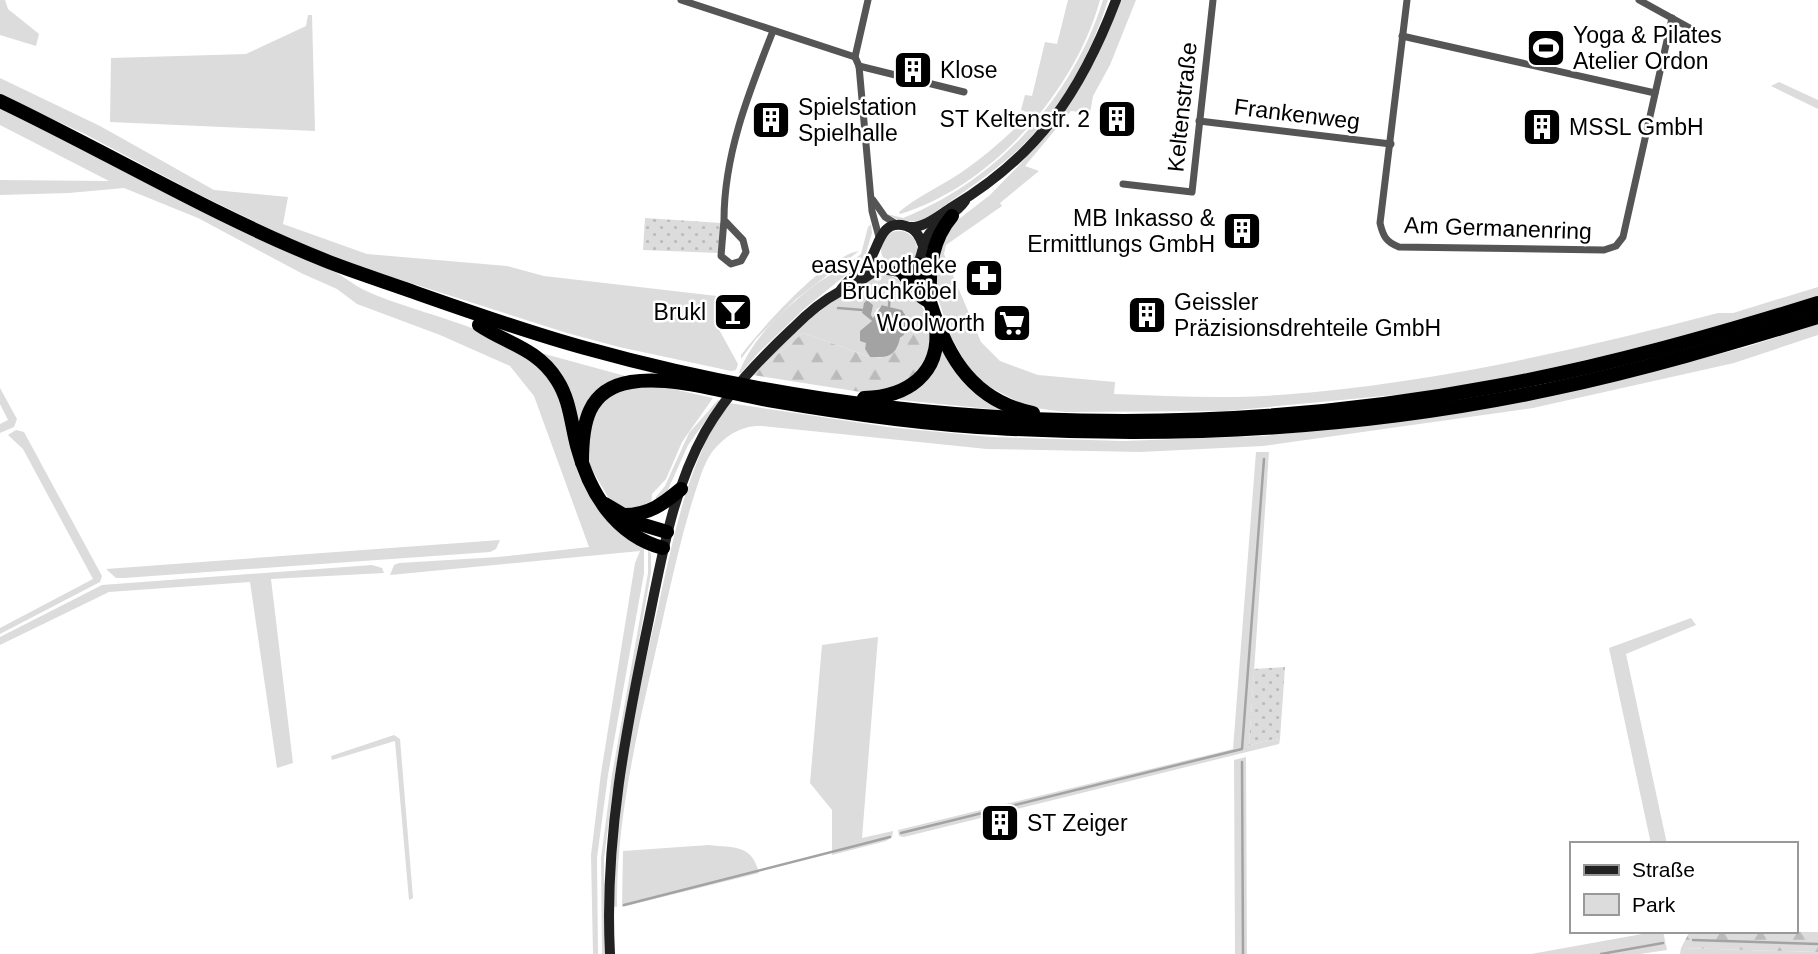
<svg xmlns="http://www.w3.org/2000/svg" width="1818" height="954" font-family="Helvetica,sans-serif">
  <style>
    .green { fill: #dcdcdc }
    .forest { fill: url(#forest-firs) }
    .garden { fill: url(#garden-dots) }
    .water { fill: #a3a3a3 }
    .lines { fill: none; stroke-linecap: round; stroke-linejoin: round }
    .stream { stroke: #a3a3a3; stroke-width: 2.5 }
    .street { stroke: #555; stroke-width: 7 }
    .secondary { stroke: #222; stroke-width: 10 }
    .highway { stroke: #000; stroke-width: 14 }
    .labels { text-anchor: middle; stroke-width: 5; stroke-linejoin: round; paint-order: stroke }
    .poi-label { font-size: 23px; fill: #000; stroke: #fff; text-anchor: start }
    .street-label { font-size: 23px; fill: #000; stroke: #fff }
  </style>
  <defs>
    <pattern id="forest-firs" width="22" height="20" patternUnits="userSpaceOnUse" patternTransform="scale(1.75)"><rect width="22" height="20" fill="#dcdcdc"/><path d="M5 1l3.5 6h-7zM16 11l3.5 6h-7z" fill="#bbb"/></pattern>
    <pattern id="garden-dots" width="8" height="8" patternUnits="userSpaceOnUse" patternTransform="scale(1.75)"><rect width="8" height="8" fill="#dcdcdc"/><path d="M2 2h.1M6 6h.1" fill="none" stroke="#bbb" stroke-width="1.8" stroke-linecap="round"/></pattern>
  </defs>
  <rect width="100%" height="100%" fill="#fff"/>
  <!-- green -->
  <g class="green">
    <path d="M0,0h5l3,9 31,25 -3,12 -36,-11z"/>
    <path d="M1068,0h32c-25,91 -108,186 -200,214l-1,-2c18,-15 40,-25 60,-38 26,-18 49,-38 71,-61l-9,-3 4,-15 7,1 13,-54 12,2z"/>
    <path d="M1103,0h5c-17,54 -45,106 -86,146 -28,27 -62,48 -94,71 -15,7 -26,6 -41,-3l16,4c95,-38 170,-121 200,-218z"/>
    <path d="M1121,0h15l-26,65 -17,31 -3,17 -19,-2 -46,55 14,5 -39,32 2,3 -56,39 -2,9 37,88 19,19 38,14 77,7 -1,12c54,2 110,5 165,1 150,-11 294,-44 439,-82h15l85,-26v11l-146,42 -173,40 -73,12 -200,19 -161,1 -37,-5 -44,-23 -18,-20 -16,-29 -16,-49 6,-46 10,-14 40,-31 32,-33 50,-62 24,-41z"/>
    <path d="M308,15h4l3,116 -205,-9 1,-64 135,-4 60,-28z"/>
    <path d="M0,78l100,48 114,64 74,7 -5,27 84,30 140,12 37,10 173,20 -1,28 22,40 -2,6 -5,1 -112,-24 -52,-14 -216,-69 -54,-22 -101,-49 -113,-60 -83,-38z"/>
    <path d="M1779,82l39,18v9l-47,-23z"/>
    <path d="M0,106l335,166c9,5 18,12 27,17 53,26 150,39 186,87 23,31 18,72 34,106 13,26 41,45 62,64v27l-36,202 -11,83 1,96h-5l-2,-99 10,-82 34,-210 5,-12 -250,24 4,-10 5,-2 99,-6 91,-10 -55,-151 -24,-30 -70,-31 -83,-31 -20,-15 -36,-16 -103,-55 -74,-30 -55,5 -69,2v-15l109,1 -109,-56z"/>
    <path d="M871,224l1,9 -8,27 -60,49 -45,43 -18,21h-2c13,-36 50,-69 80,-91 14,-9 29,-17 42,-28l7,-27z"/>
    <circle cx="899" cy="249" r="18"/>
    <path d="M859,251l-64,49 -39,39 -15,20v-4c22,-28 83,-98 118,-104z"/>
    <path d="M884,274c28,6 40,31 47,57l-11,-11 -10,2 -8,-12 -19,-5 -7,5v6l-3,2 -2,-3 1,-5 -9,-3 -1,6 10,8 -7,28 5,8 -67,-24 -32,27 -13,7c29,-28 87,-84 126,-93z"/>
    <path d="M1818,324v11l-84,28 -201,45 -270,38 -123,6 -153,-3 -225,-23c-21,-1 -37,10 -50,26 -9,13 -13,29 -18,44 -12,37 -20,75 -29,113 -21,97 -49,198 -48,298l-5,-1c3,-99 22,-198 45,-294 13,-59 24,-118 50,-173 6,-13 15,-24 22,-36l159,24 103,10 132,4 140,-5 121,-13 266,-51 96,-25z"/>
    <path d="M940,344l59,62 1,4 -100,-10v-3z"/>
    <path d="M541,353l88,24 -50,48z"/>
    <path d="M659,386l54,12 -31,44 -16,37 -14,15 -1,13 -19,3 -13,-4 -11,-9 -18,-31 -4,-23 10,-35 23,-18z"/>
    <path d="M0,388l17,31 -3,8 -14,6v-9l8,-4 -8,-16z"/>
    <path d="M718,400l2,1 -32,44 -21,47 -12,11 1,-6 9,-11 24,-53z"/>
    <path d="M16,430l8,2 78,144 -2,6 -100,52v-6l93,-49 -70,-130 -15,-14z"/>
    <path d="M1256,452h13l-20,293 31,-6 -1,5 -375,93 -5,-1 -1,-6 335,-81z"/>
    <path d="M500,540l-4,9 -6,3 -366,26h-8l-10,-9z"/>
    <path d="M648,550l3,4v19l-36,202 -11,83 1,96h-3l-1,-96 11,-83 36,-202z"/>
    <path d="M372,565l10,3 2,5 -113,6 22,184 -16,5 -27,-186 -141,10 -109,53v-8l102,-52z"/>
    <path d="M1691,618l5,7 -70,29 41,190h-16l-42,-196z"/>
    <path d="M878,637l-16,201 31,-7 -1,6 -6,4 -54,14v-45l-22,-27 12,-138z"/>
    <path d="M394,735l6,4 13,159 -4,2 -14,-159 -63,19 -1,-4z"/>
    <path d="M1246,757l1,197h-12l-1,-194z"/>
    <path d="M709,845c25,3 43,-1 50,28l-137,34 1,-56z"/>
    <path d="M1659,931h4l4,19 -27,4h-109z"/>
    <path d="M1681,948l137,4v2h-138z"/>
  </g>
  <!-- forest -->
  <g class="forest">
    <path d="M920,320l11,11 -5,31 -24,24 -35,7 -114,-18 5,-8 13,-7 32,-27 67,24 10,1 24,-23 6,-13z"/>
    <path d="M1690,931l128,1v20l-137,-4z"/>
  </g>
  <!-- garden -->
  <g class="garden">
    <path d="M645,218l76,5 -2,30 -76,-3z"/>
    <path d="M1285,667l-5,72 -31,6 5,-76z"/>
  </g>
  <!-- water -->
  <path class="water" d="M867,300l6,5 -2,10 2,3 9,-13 20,5 8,12 -6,13 -4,3c-4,18 -12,20 -30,19l-5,-8 1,-6 -6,-2v-10l12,-10 -10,-8 2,-10z"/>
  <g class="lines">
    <!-- stream -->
    <g class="stream">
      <path d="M889,306l2,-22"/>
      <path d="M838,308l25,2"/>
      <path d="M1242,762l1,192"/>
      <path d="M901,833l341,-84 22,-290"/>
      <path d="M624,905l266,-68"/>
      <path d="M1693,940l125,4"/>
      <path d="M1601,954l62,-11"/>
    </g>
    <!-- street -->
    <g class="street">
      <path d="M681,0l174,57"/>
      <path d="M868,0l-13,57 4,9 13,145 7,26"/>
      <path d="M1407,0l-27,223c3,13 6,19 19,24l205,3 12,-4 7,-9 49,-219"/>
      <path d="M1639,0l58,32"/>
      <path d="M1402,36l253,57"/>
      <path d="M859,66l105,26"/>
      <path d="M1199,121l192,23"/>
      <path d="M1123,184l69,8 21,-192"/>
      <path d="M873,200l12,17 13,8"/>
      <path d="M724,220l-3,36 10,8 10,-3 5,-9 -3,-12 -19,-20c0,-66 25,-128 49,-189"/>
    </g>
    <!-- secondary -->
    <g class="secondary">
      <path d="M909,227c16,1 30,-12 43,-20 86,-51 129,-115 164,-207"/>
      <path d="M840,291c7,-12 19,-17 27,-27 12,-14 12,-46 39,-38 10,3 14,11 17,20"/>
      <path d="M610,954c-6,-113 16,-225 39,-335 13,-63 24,-130 56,-187 23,-40 55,-73 88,-104 13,-13 29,-27 46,-36 4,-3 10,-3 14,-6 9,-5 17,-14 27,-16 11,-2 20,6 31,-1 13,-8 9,-21 16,-32 9,-15 28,-21 38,-36"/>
    </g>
    <!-- highway -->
    <g class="highway">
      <path d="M0,101c109,52 212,114 324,159 32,13 66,23 98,35 54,19 108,38 163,53 294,82 611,95 912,38 109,-20 215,-50 321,-83"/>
      <path d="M917,264c2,9 7,17 9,25 17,59 41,111 107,124"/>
      <path d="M902,272l20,25 6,4"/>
      <path d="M930,289c-1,-27 4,-52 22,-73"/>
      <path d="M479,325c28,19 58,23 78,55 13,20 14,43 20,66 12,46 38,89 86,102"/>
      <path d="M864,398c43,-1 77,-24 72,-71"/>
      <path d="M582,462c0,-38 5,-73 49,-80 40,-7 97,11 137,18 76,13 151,24 228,28 186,11 373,0 556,-39 90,-19 178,-45 266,-72"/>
      <path d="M605,504l32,19 30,9"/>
      <path d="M624,515c25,0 39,-11 57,-26"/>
    </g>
  </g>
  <!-- icons -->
  <defs>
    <g id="stadium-square" transform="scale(2.0125)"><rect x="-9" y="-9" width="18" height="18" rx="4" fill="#000" stroke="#fff"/><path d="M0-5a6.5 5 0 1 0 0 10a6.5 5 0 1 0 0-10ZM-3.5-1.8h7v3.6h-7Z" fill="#fff"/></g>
    <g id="building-square" transform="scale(2.0125)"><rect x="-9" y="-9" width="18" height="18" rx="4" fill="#000" stroke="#fff"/><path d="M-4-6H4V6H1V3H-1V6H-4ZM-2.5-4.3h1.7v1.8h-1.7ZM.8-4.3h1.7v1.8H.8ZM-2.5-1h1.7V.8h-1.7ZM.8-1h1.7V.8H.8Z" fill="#fff"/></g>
    <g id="pharmacy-square" transform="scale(2.0125)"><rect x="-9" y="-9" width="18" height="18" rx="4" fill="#000" stroke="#fff"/><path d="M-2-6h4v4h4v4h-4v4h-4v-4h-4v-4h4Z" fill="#fff"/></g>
    <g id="bar-square" transform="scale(2.0125)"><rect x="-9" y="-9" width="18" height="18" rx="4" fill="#000" stroke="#fff"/><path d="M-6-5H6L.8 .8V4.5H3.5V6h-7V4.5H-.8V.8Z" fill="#fff"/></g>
    <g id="supermarket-square" transform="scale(2.0125)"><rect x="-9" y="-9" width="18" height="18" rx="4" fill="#000" stroke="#fff"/><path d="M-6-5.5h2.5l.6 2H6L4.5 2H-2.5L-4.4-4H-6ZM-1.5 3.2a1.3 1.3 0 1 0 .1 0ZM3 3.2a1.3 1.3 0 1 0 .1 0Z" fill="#fff"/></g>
  </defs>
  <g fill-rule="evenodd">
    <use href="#stadium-square" x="1546" y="48"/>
    <use href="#building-square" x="913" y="70"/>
    <use href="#building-square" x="1117" y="119"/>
    <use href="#building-square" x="771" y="120"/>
    <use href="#building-square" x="1542" y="127"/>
    <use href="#building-square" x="1242" y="231"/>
    <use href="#pharmacy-square" x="984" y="278"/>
    <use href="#bar-square" x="733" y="312"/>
    <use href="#building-square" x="1147" y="315"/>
    <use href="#supermarket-square" x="1012" y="323"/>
    <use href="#building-square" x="1000" y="823"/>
  </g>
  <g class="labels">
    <!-- poi labels -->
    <g class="poi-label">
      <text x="1573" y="43">Yoga &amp; Pilates<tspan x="1573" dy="26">Atelier Ordon</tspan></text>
      <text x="940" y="78">Klose</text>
      <text x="798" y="115">Spielstation<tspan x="798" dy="26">Spielhalle</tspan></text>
      <text x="1090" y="127" text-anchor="end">ST Keltenstr. 2</text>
      <text x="1569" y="135">MSSL GmbH</text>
      <text x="1215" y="226" text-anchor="end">MB Inkasso &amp;<tspan x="1215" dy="26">Ermittlungs GmbH</tspan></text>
      <text x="957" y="273" text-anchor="end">easyApotheke<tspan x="957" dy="26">Bruchköbel</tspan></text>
      <text x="1174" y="310">Geissler<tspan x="1174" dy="26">Präzisionsdrehteile GmbH</tspan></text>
      <text x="706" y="320" text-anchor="end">Brukl</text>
      <text x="985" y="331" text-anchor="end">Woolworth</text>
      <text x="1027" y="831">ST Zeiger</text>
    </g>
    <!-- street labels -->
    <g class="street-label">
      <text transform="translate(1182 107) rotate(-84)" y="8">Keltenstraße</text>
      <text transform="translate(1297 114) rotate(7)" y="8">Frankenweg</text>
      <text transform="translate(1498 228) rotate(2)" y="8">Am Germanenring</text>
    </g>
  </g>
  <!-- legend -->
  <rect x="1570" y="842" width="228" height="91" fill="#ffffff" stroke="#999999" stroke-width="2"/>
  <rect x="1584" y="865" width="35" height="10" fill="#222222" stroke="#999999" stroke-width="2"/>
  <text x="1632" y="877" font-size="21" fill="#000000">Straße</text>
  <rect x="1584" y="894" width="35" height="21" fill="#dcdcdc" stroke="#999999" stroke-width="2"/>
  <text x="1632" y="912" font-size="21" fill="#000000">Park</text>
</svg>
